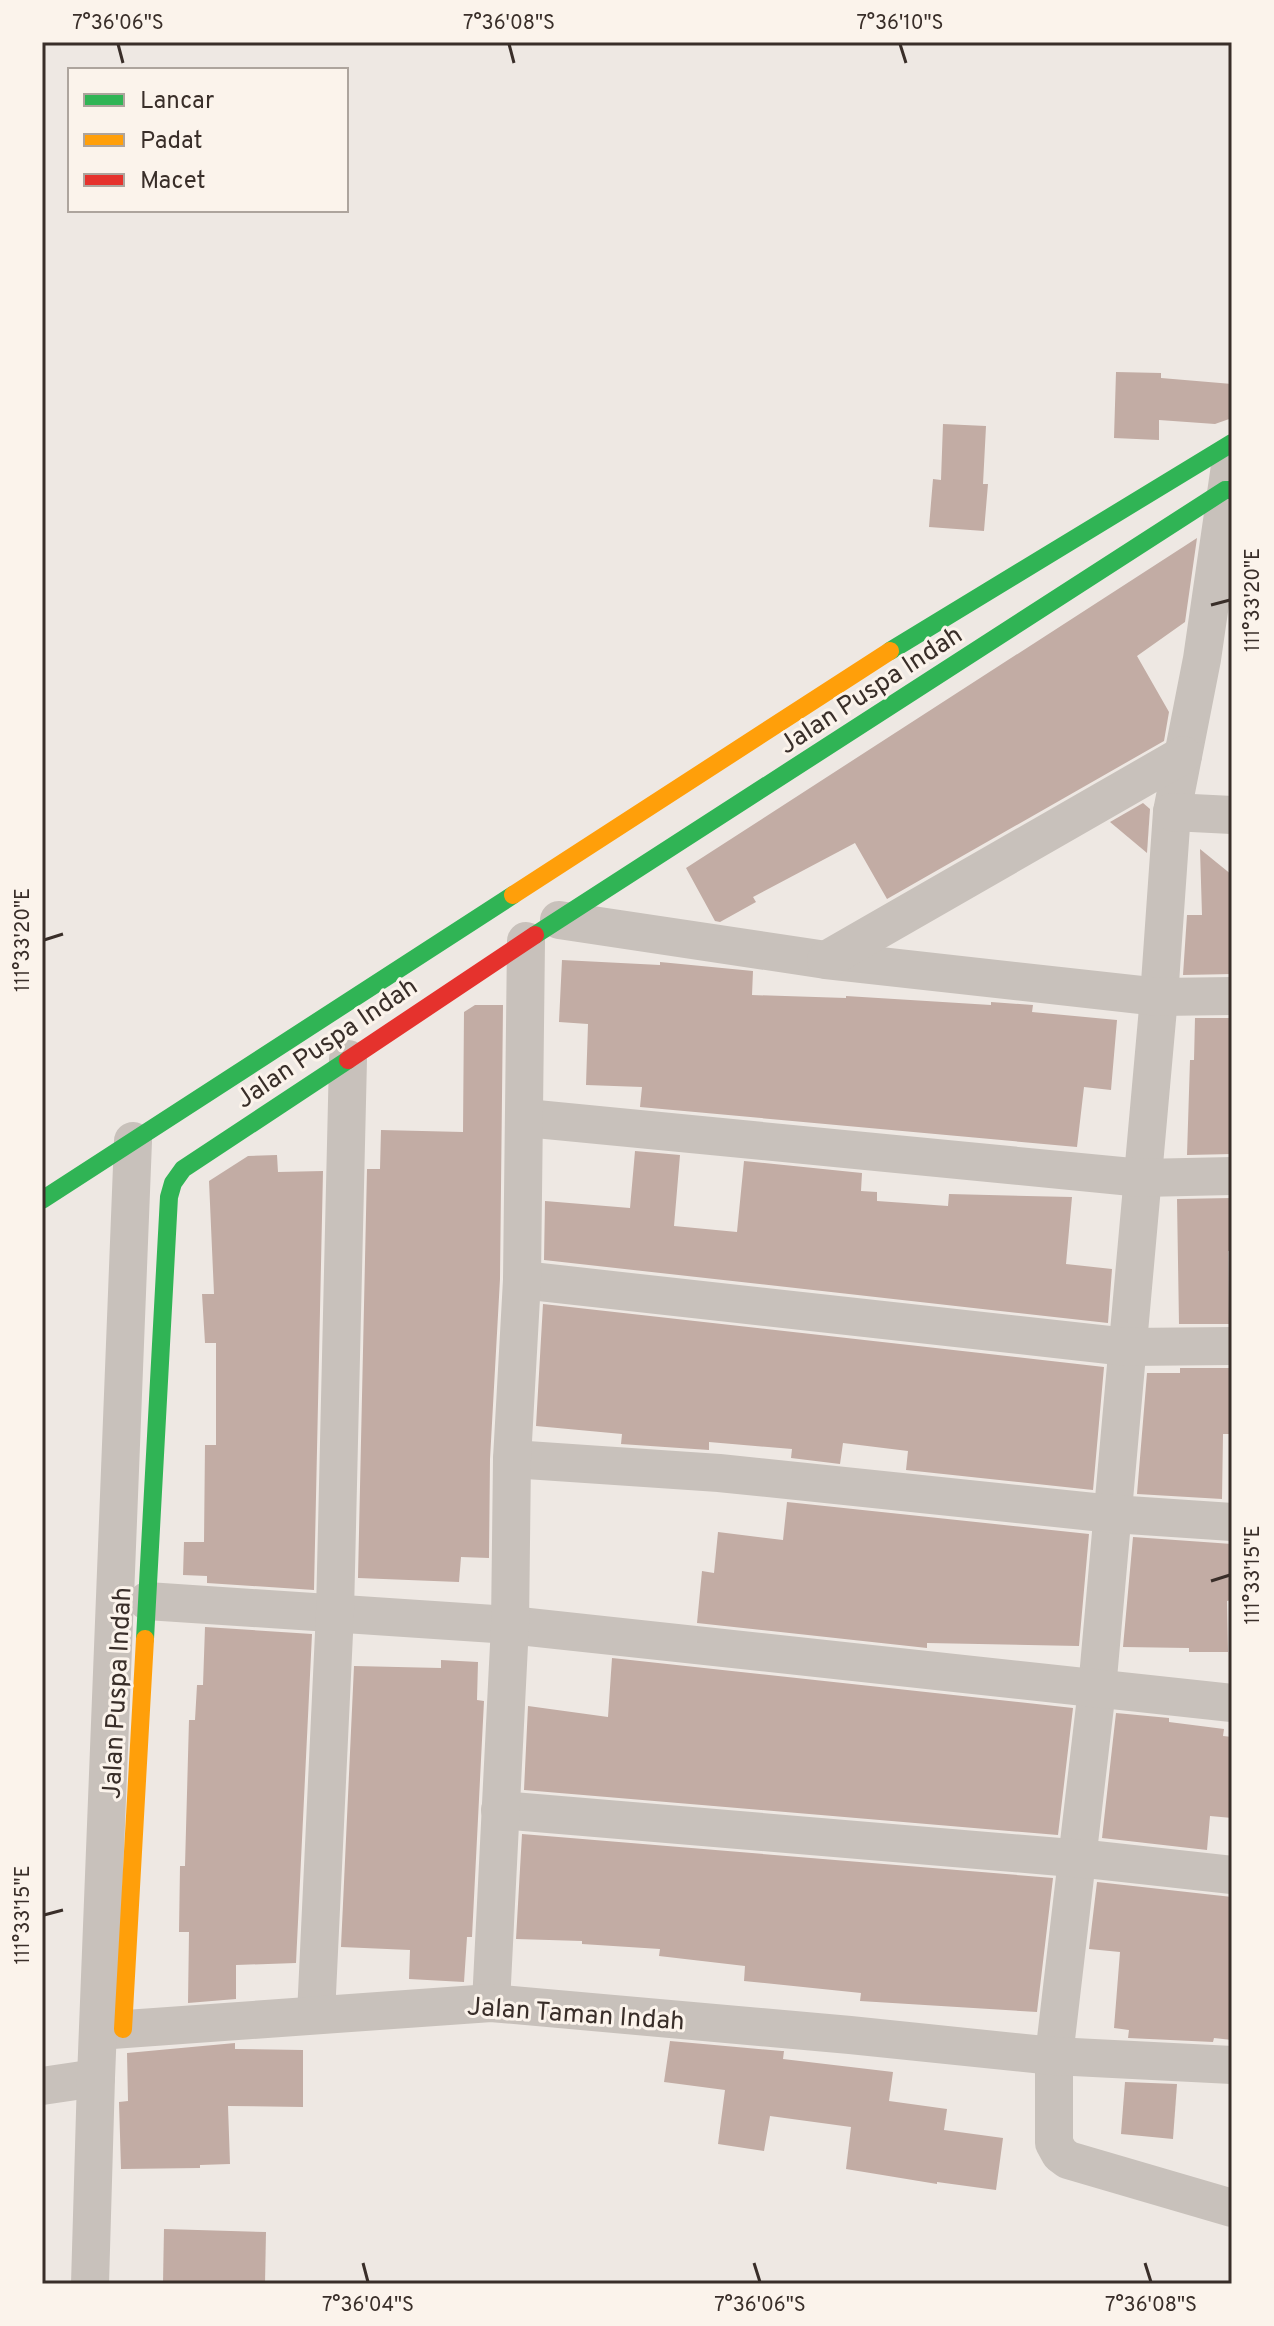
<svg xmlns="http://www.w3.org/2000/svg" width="1274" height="2326" font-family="Overpass,sans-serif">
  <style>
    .building { fill: #c2aca4 }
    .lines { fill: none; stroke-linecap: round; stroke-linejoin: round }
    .street { stroke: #c8c1bb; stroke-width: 38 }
    .fast { stroke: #30b455; stroke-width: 18 }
    .slow { stroke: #ff9f0a; stroke-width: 18 }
    .jam { stroke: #e5322d; stroke-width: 18 }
    .ticks { fill: none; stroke: #392e29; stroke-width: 3 }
    .labels { text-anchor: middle; stroke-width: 6; stroke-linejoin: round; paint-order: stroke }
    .street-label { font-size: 26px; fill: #392e29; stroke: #fbf3eb }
    .neatline { fill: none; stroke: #392e29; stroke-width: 3 }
    .ticks-label { font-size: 20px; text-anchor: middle; fill: #392e29 }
  </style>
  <rect width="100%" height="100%" fill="#eee8e3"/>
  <!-- building -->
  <g class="building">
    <path d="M1116,372l45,1v5l71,6v34l-17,6 -56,-4v20l-45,-2z"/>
    <path d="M943,424l43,2 -3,58h5l-4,47 -55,-4 4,-48 8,1z"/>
    <path d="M1197,538l-12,84 -48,34 32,56 -5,29 -277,158 -32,-56 -102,54 3,5 -36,20 -5,-1 -29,-53z"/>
    <path d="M1143,803l7,6 -3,44 -37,-31z"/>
    <path d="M1200,849l32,26v99l-49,1 4,-60h15z"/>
    <path d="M562,960l98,5v-3l93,9 -1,24 94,3v-2l145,9v-3l42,3 -1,7 85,8 -6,70 -27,-3 -7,60 -437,-40 2,-20 -56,-2 2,-61 -29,-2z"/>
    <path d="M475,1005h28l-3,274 -10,180 -1,99 -28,-1 -2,25 -101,-4 9,-409h13l1,-39 82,2 1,-120z"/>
    <path d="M1195,1018h37v136l-45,1 3,-95h4z"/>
    <path d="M635,1151l45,4 -6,71 63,6 7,-71 118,12 -1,18 16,1v9l71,5 1,-12 123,3 -6,67 46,5 -4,54 -564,-63 1,-59 85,7z"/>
    <path d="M277,1155l1,17 45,-1 -9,419 -107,-7v-7l-24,-1 1,-33h20l1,-97h11v-102h-11l-3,-49h12l-5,-113 39,-25z"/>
    <path d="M1232,1198v53h-4l1,73h-50l-2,-125z"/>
    <path d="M543,1304l561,63 -11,123 -187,-20 2,-19 -65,-8 -3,21 -49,-6 1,-9 -83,-7v8l-88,-6 1,-10 -86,-8z"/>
    <path d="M1180,1368h52v66h-9l-1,65 -85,-5 10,-121h33z"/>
    <path d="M787,1502l302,32 -10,112 -152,-3v5l-230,-25 5,-52 12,2 4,-41 65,8z"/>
    <path d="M1133,1537l99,7v56l-5,1 1,51h-39v-4l-66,-1z"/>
    <path d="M205,1627l107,7 -16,329 -60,2v34l-48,4 1,-71h-10l1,-66h5l4,-146h6l2,-35h6z"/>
    <path d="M612,1658l461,50 -15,127 -534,-45 4,-84 80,11z"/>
    <path d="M441,1660l37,2 -1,38 7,1 -12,236h-5l-3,45 -55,-3 1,-29 -69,-3 13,-281 87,2z"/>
    <path d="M1116,1713l53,5v4l55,7 -1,7 9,1v81l-22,-2 -3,34 -105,-12z"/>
    <path d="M522,1834l531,44 -16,134 -177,-11 1,-8 -117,-12 1,-15 -86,-10 1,-7 -78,-5v-3l-66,-2z"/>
    <path d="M1097,1882l135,15v143l-18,-2 -1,4 -85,-4 1,-8 -15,-2 6,-76 -31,-3z"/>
    <path d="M670,2041l112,10h2l-1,8 110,13 -4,29 58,8 -3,21 59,8 -7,52 -59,-8v2l-91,-15 5,-42 -81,-11 -6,35 -46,-7 7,-54 -61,-8z"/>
    <path d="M235,2043v6l68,1v57l-75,-1 2,58 -30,1v3l-79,1 -2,-67 9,-1 -1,-48z"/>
    <path d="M1125,2082l52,2 -4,55 -52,-5z"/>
    <path d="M164,2229l102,3 -1,52 -102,-2z"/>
  </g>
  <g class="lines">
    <!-- street -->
    <g class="street">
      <path d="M1230,466l-28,193 -30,153 -13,185 -62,692 -43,367v87l6,11 8,6 164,48"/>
      <path d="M1172,812l60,3"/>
      <path d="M559,920l267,40 333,37 73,-1"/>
      <path d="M826,960l357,-205"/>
      <path d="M526,1118l616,60 90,-2"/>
      <path d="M522,1280l605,67 105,-1"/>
      <path d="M512,1459l207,14 394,41 119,8"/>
      <path d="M147,1601l363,24 722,78"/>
      <path d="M500,1810l596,50 136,15"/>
      <path d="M491,2003l19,-378 2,-166 10,-179 4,-339"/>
      <path d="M316,2015l19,-403 13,-553"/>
      <path d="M98,2031l393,-28 359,32 204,21 178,9"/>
      <path d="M42,2086l54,-8"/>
      <path d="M90,2284l6,-206 37,-937"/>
    </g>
    <!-- fast -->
    <g class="fast">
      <path d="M890,651l342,-208"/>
      <path d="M535,935l690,-445h7"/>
      <path d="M42,1200l471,-305"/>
      <path d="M145,1639l24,-442 4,-14 10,-14 165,-109"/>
    </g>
    <!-- slow -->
    <g class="slow">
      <path d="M513,895l377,-244"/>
      <path d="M123,2029l22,-390"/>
    </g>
    <!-- jam -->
    <path class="jam" d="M348,1060l187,-125"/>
  </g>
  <!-- ticks -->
  <path class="ticks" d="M118,44l5,19M509,44l5,19M900,44l6,19M1211,605l19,-5M44,940l19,-6M1211,1581l19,-6M44,1915l19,-5M363,2263l5,19M754,2263l6,19M1145,2263l6,19"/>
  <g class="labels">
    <!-- street labels -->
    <g class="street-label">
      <text transform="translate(870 689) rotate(-33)" y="9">Jalan Puspa Indah</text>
      <text transform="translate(326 1042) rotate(-34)" y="9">Jalan Puspa Indah</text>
      <text transform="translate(116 1693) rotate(-87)" y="9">Jalan Puspa Indah</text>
      <text transform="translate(576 2013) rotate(4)" y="9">Jalan Taman Indah</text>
    </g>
  </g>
  <!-- border -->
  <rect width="1274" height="2326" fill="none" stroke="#fbf3eb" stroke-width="88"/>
  <!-- legend -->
  <rect x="68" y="68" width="280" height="144" fill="#fbf3eb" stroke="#ada49d" stroke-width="2"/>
  <rect x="84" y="94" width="40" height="12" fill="#30b455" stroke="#ada49d" stroke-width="2"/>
  <text x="140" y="108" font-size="24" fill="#392e29">Lancar</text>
  <rect x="84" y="134" width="40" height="12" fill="#ff9f0a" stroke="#ada49d" stroke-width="2"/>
  <text x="140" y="148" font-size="24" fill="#392e29">Padat</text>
  <rect x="84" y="174" width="40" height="12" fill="#e5322d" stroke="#ada49d" stroke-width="2"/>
  <text x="140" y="188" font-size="24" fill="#392e29">Macet</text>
  <rect x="44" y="44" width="1186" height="2238" class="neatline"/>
  <g class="ticks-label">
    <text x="118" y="29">7°36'06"S</text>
    <text x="509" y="29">7°36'08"S</text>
    <text x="900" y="29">7°36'10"S</text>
    <text transform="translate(1252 600) rotate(-90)" y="7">111°33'20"E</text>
    <text transform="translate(22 940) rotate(-90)" y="7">111°33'20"E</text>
    <text transform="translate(1252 1575) rotate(-90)" y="7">111°33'15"E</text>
    <text transform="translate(22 1915) rotate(-90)" y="7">111°33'15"E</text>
    <text x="368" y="2311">7°36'04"S</text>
    <text x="760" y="2311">7°36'06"S</text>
    <text x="1151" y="2311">7°36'08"S</text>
  </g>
</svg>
